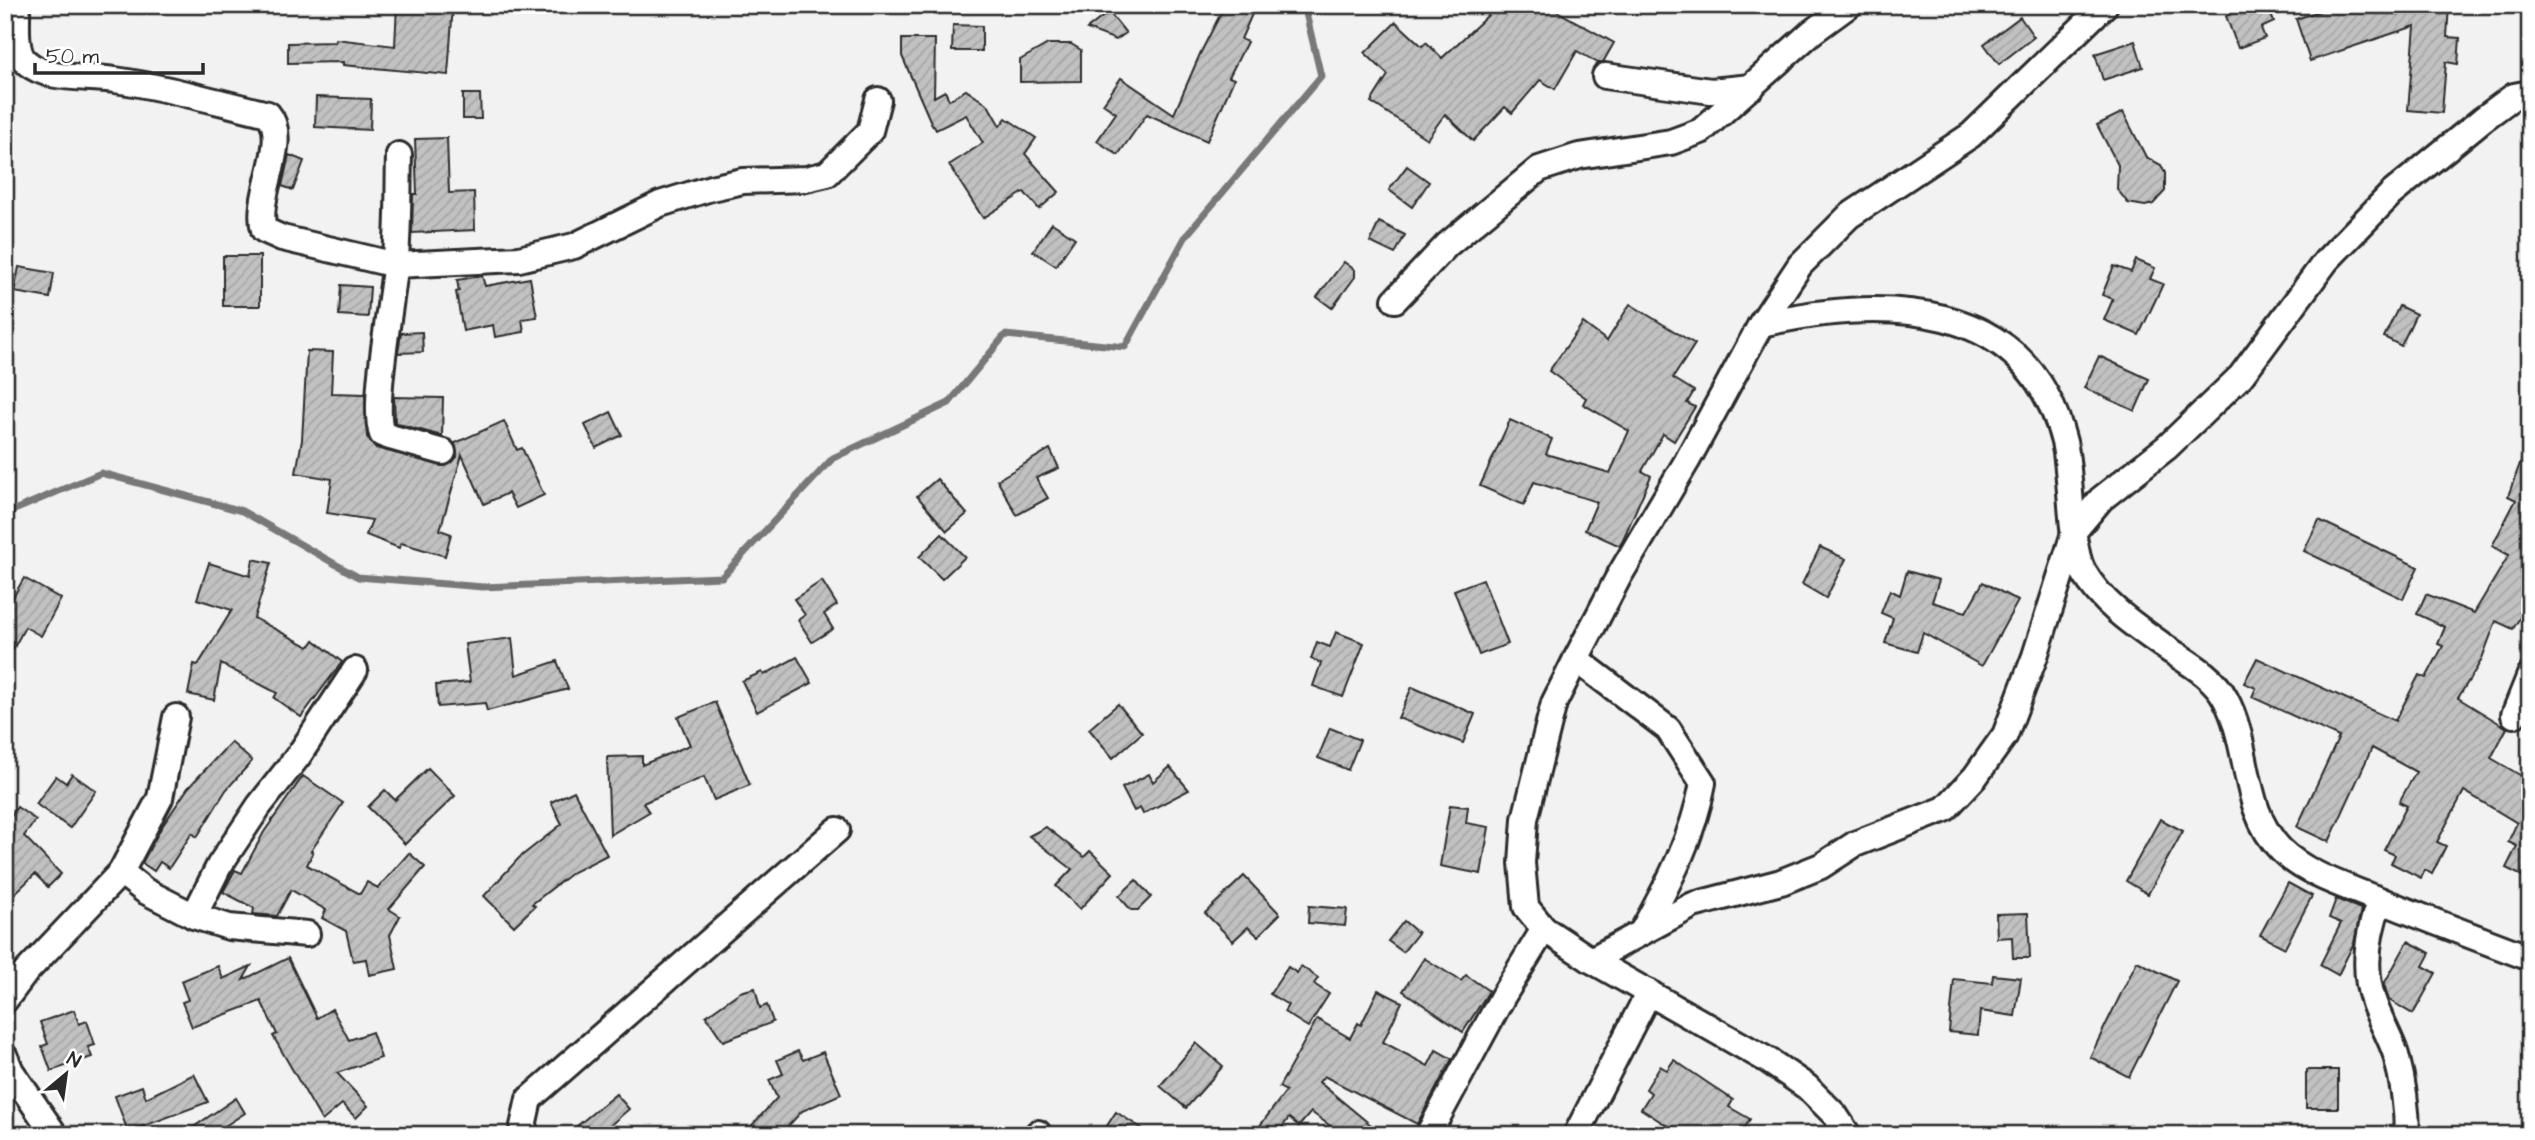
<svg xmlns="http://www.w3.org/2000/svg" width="2535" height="1140" font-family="'Architects Daughter',sans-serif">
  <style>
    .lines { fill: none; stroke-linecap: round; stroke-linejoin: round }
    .stream { stroke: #787878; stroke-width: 7 }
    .building { fill: url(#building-hatch); stroke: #2b2b2b; stroke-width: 2 }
    .street-casing { stroke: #2b2b2b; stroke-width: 30 }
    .street { stroke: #fff; stroke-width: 24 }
  </style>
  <defs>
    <pattern id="building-hatch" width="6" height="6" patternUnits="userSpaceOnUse" patternTransform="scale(1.75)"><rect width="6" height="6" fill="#c1c1c1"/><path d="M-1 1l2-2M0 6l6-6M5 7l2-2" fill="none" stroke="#a6a6a6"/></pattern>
  </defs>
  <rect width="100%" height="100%" fill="#f2f2f2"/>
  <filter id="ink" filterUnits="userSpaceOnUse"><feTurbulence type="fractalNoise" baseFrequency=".0143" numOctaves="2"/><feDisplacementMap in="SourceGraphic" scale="14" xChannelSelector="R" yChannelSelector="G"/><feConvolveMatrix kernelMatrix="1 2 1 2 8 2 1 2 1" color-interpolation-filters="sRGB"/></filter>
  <g filter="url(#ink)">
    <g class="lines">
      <!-- stream -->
      <path class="stream" d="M5,514l96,-41 141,38 116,66 125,10 239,-10 111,-119 116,-55 56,-68 120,12 61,-111 135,-160 -17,-71"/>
    </g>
    <!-- building -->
    <g class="building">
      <path d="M397,5h56l-5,70 -105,-10v-3l-55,1v-20l47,-1 1,-3 59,7z"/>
      <path d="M1225,5h31l-15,34 6,3 -18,35 5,2 -27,62 -60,-27 -29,41 -21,-14 19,-28 -13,-9 18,-26 53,36 26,-60z"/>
      <path d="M1499,5h47l68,38 -11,19 -5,1 -21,-12 -22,38 -15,-9 -28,33 -7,-6 -32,34 -28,-27 -18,25 -56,-37 17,-27 -23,-22 31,-31 26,24 4,-4 16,16z"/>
      <path d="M2254,5h13l7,17 -13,6 4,10 -27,10 -12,-32z"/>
      <path d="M2337,5h112l-2,32 13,1 -2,26 -12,-2 -4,51 -34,-3 7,-84 -105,35 -14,-42z"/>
      <path d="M1109,12l17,21 -10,7 -29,-11z"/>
      <path d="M2020,17l14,20 -35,27 -15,-20z"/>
      <path d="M953,25l29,1v25h-30z"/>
      <path d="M902,39h33l-1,58 11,-6 4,9 17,-10 22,15 12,21 6,-8 30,20 -11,16 34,38 -20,17 -15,-17 -41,26 -34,-53 34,-22 -17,-28 -30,15 -3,-6v3l-31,-71z"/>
      <path d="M2135,41l8,26 -40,13 -8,-26z"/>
      <path d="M1048,44h23l10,6v31l-61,1v-22z"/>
      <path d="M463,94h17l1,25h-18z"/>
      <path d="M316,97l55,2 -1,31 -55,-3z"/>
      <path d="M2123,112l23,45 15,8 4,8v18l-12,13 -8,2 -17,-3 -11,-14 1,-24 -21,-40z"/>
      <path d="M447,138l2,55 25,-1 1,38 -63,3 1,-39h4l-2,-55z"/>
      <path d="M289,155l15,6 -11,29 -11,-4z"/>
      <path d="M1407,166l22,16 -17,25 -23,-17z"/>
      <path d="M1379,222l26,13 -10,19 -25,-12z"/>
      <path d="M1052,223l23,15 -19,28 -23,-15z"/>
      <rect x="223" y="256" width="37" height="50"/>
      <path d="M2136,260l19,8 -5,11 13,5 -24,51 -35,-15 9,-21 -11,-4 12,-29 17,6z"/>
      <path d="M1344,262l11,8v7l-23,31 -15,-11z"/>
      <path d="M19,267l35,6 -4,25 -36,-6z"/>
      <path d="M482,276l3,10 45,-8 7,39 -15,2 2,13 -29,5 -2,-12 -30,6 -7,-39 3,-1 -2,-11z"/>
      <path d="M341,285l29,2 -2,30 -29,-2z"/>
      <path d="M1630,304l65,40 -22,34 21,13 -7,12 8,4 -21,34 -11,-7 -21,37 9,5 -31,70 -35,-16 12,-28 -63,-20 -10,23 -44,-19 30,-66 42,19 -6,15 64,19 19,-42 -46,-27 3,-6 -37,-27 34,-48 24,18z"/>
      <path d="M2399,306l17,8 -15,32 -17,-9z"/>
      <path d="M422,332l1,20 -25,1 3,-20z"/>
      <path d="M307,351l26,1 -2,41 34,1 2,43 9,11 70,18 11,-9 -2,-14 49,-22 13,29 5,-2 22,47 -28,13 -8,-15 -24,11 -22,-49 -22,75 11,4 -6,22 -44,-13 -2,5 -33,-13 6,-15 -45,-7 5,-34 -36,-6 6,-33z"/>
      <path d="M2099,356l50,23 -14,32 -51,-23z"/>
      <path d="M394,397l49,1 -1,38 -47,-13z"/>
      <path d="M611,412l11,23 -26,13 -11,-23z"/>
      <path d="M2528,442l2,159 -17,28 -17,-8 -15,40 -23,37 49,30 -16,30 39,23v99l-24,-12 11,-22 -9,-4 9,-19 -53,-32 -27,51 9,4 -14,28 -7,-4 -4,8 -30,-15 4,-8 -11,-5 23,-44 -8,-4 17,-30 -44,-24 -43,94 -32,-15 42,-90 -87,-40 4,-9 -12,-5 13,-25 138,63 24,-46 7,3 17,-32 -5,-2 7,-17 -28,-13 9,-20 48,19 35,-58 -17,-9 24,-46 -8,-4z"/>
      <path d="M1050,449l9,19 -23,10 12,20 -31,17 -20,-35z"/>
      <path d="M937,479l30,35 -20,17 -30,-35z"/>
      <path d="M2319,520l99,47 -15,32 -99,-48z"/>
      <path d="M942,534l23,23 -23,22 -23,-22z"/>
      <path d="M1820,547l26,12 -20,39 -24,-14z"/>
      <path d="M253,559l18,4 -17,55 55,29 5,-7 28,22 -41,55 -27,-19 3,-5 -56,-29 -7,36 -26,-6 6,-30 4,1 34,-55 -35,-11 12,-36 41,13z"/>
      <path d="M1907,571l32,9 -7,22 34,10 17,-30 35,19 -36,65 -59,-33 -6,19 -32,-9 8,-25 -12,-5 9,-23 10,5z"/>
      <path d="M24,578l37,21 -20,37 -16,-9 -20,37v-53z"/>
      <path d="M1483,579l25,65 -29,11 -25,-65z"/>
      <path d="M822,581l15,24 -13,9 9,15 -21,13 -14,-22 7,-5 -11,-16z"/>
      <path d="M1336,632l28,11 -21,54 -30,-11 8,-23 -10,-4 6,-17 13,5z"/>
      <path d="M512,638l4,37 41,-14 11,28 -81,22 -2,-8 -47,4 -2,-22 34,-3 -5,-38z"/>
      <path d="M797,657l15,26 -55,29 -15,-31 20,-9 2,3z"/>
      <path d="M1412,687l63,27 -12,29 -65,-25z"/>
      <path d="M715,702l35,83 -36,15 -10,-23 -61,26 6,9 -39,23 -3,-78 35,-1v9l48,-20 -12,-28z"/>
      <path d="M1118,704l24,29 -29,25 -24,-29z"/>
      <path d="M1330,728l30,12 -12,30 -30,-12z"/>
      <path d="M231,742l21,19 -26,29 -29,47 -5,-4 -23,35 -9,-6 -6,9 -12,-8 19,-35 27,-40z"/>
      <path d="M1170,767l19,23 -46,24 -3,-6 -6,3 -12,-23 27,-14 4,8z"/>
      <path d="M428,768l27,28 -50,48 -37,-37 17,-17 10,10z"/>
      <path d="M72,774l24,17 -26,37 -34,-24 20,-28 10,7z"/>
      <path d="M303,776l40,27 -32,48 2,1 -6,13 53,29 7,-12 11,6 31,-35 16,14 -36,42 11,7 -10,19 7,34 -28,6 -3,-16 -13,2 -7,-30 -24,-13 4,-8 -35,-20 -14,26 -24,-2 1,-6 -31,-16 12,-22 7,3 22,-41z"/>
      <path d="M574,791l33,64 -34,17 -41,32 3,2 -21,20 -30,-30 35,-38 43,-34 -11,-22z"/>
      <path d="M1450,805l18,2 -2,16 23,4 -8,47 -41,-8z"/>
      <path d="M17,807l19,13 -12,16 37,38 -13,13 -13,-13 -30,29v-86l3,3z"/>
      <path d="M2160,819l23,12 -35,63 -22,-13z"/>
      <path d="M1046,827l38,30 6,-6 23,22 -33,36 -24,-23 16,-17 -43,-33z"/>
      <path d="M1244,876l36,38 -22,22 -10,-9 -15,14 -28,-28z"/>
      <path d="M1136,880l15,17 -13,13h-7l-12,-14z"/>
      <path d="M2288,883l24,13 -27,52 -25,-13z"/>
      <path d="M2336,899l25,10 -7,34 -16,32 -18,-10 21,-42 -12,-5z"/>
      <path d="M1309,906l38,3 -2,17 -37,-3z"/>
      <path d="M2028,913l2,45h-17l-1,-21 -15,1 -1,-24z"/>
      <path d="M1404,921l14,12 -15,19 -15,-11z"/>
      <path d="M2408,941l22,12 -7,13 13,7 -23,41 -24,-14 -5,-16z"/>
      <path d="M288,958l29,60 15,-9 17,31 23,-8 9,26 -44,15 31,33 -12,12 -14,-14 -20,17 -49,-85 4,-2 -16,-33 -69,26 -10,-25 6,-2 -7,-19 37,-15 5,13 28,-13 -8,14z"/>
      <path d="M1424,958l37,23 5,-6 23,16 -26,41 -60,-41z"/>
      <path d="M2137,961l40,20 -48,96 -39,-20z"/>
      <path d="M1301,966l17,12 -4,6 15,10 -21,33 -24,-15 4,-7 -18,-11 18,-27 9,6z"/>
      <path d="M1993,975l28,3 -6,38 -35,-5 -2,24 -29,-3 5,-53 38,4z"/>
      <path d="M755,988l5,20 7,-3 6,17 -50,19 -17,-25 34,-24z"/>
      <path d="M1378,990l24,12 -19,40 45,24 8,-16 16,9 -35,65 -93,-48 -5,6 64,53h-40l-32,-23 -12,14 -10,-8 -13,17h-23l33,-44 -7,-4 38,-68 33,19 8,-15 3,2z"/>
      <path d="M74,1010l5,14 8,-3 8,24 -7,2 4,10 -41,14 -9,-25 6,-2 -8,-22z"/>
      <path d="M1196,1043l27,23 -37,42 -26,-22z"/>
      <path d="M798,1051l5,9 20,-8 18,42 -39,17 -22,24h-37l34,-37 -8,-18 14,-6 -6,-14z"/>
      <path d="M1674,1060l59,40 -4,7 21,12 -10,16h-52l-13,-8 -1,3 -33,-21 10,-16 -5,-4 14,-23 7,4z"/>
      <rect x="2306" y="1070" width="32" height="38"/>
      <path d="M194,1074l14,28 -80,30 -13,-36 27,-10 4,12z"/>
      <path d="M616,1094l13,15 -30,26h-33z"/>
      <path d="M236,1098l9,15 -34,22h-29z"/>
      <path d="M1116,1112l36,23h-51z"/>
    </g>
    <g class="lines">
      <!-- street casing -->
      <g class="street-casing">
        <g id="street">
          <path d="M17,5c1,16 -4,46 9,57 23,20 61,13 89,18 51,7 102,22 153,34 23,27 -14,81 -4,116l18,8 114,27 123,-6 55,-13 86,-42 51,-16 32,-7 63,-2 21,-5 43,-43 8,-31"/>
          <path d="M1605,76l106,15 41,-4"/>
          <path d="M399,155c-1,38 0,76 -4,113 -3,34 -24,140 -13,166l8,3 53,15"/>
          <path d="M1395,300l52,-55 92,-76 40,-13 92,-14 30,-11 111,-99 37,-27"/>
          <path d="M1761,324c120,-27 267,-28 303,118 8,32 5,103 19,129 19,33 52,55 82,76 20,14 48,28 60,51 26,47 16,112 56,152 23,23 61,35 91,47 52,21 105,41 158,61"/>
          <path d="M1576,659l92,70 35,54c-10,54 -34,100 -60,147"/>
          <path d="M2514,715l16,-40"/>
          <path d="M121,872l24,19 49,25 25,-50 40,-60 40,-51 56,-85"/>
          <path d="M2380,900c-12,32 -18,67 -7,100 6,19 17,36 23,55 7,26 11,53 11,80"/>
          <path d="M194,916l35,11 78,7"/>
          <path d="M1591,960l102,-55 88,-23 40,-16 34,-22 90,-35 30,-32 30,-42 30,-79 40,-126 26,-31 66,-52 74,-71 85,-115 65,-67 92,-75 31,-23 16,-3"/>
          <path d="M5,1000l21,-28 95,-100 39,-74 16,-81"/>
          <path d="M5,1057l6,14 44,64"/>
          <path d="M1038,1133v2"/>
          <path d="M524,1135l-2,-4 7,-32 308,-269"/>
          <path d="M1428,1135l75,-139 41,-67"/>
          <path d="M1576,1135l73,-143"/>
          <path d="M1848,1135l-13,-20 -28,-28 -38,-26 -178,-101 -47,-31 -18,-22 -4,-44 3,-44 29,-116 22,-44 42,-81 69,-117 74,-137 39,-59 49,-49 122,-81 134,-130"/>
        </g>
      </g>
      <!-- street -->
      <use href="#street" class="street"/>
    </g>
  </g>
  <!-- margin -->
  <rect width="2535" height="1140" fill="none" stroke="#fff" stroke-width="28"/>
  <rect x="14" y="14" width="2507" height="1112" fill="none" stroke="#2b2b2b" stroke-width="2.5" filter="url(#ink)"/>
  <!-- north arrow -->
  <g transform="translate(66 1074) rotate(29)" stroke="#ffffff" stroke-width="5" paint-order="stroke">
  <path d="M0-5L12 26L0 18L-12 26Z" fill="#2b2b2b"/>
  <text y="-10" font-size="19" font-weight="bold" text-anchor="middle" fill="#2b2b2b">N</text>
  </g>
  <!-- scale -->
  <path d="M35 63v10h168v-10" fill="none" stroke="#2b2b2b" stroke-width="3.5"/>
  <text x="46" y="63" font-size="21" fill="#2b2b2b" stroke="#ffffff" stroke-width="5" paint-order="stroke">50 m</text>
</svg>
